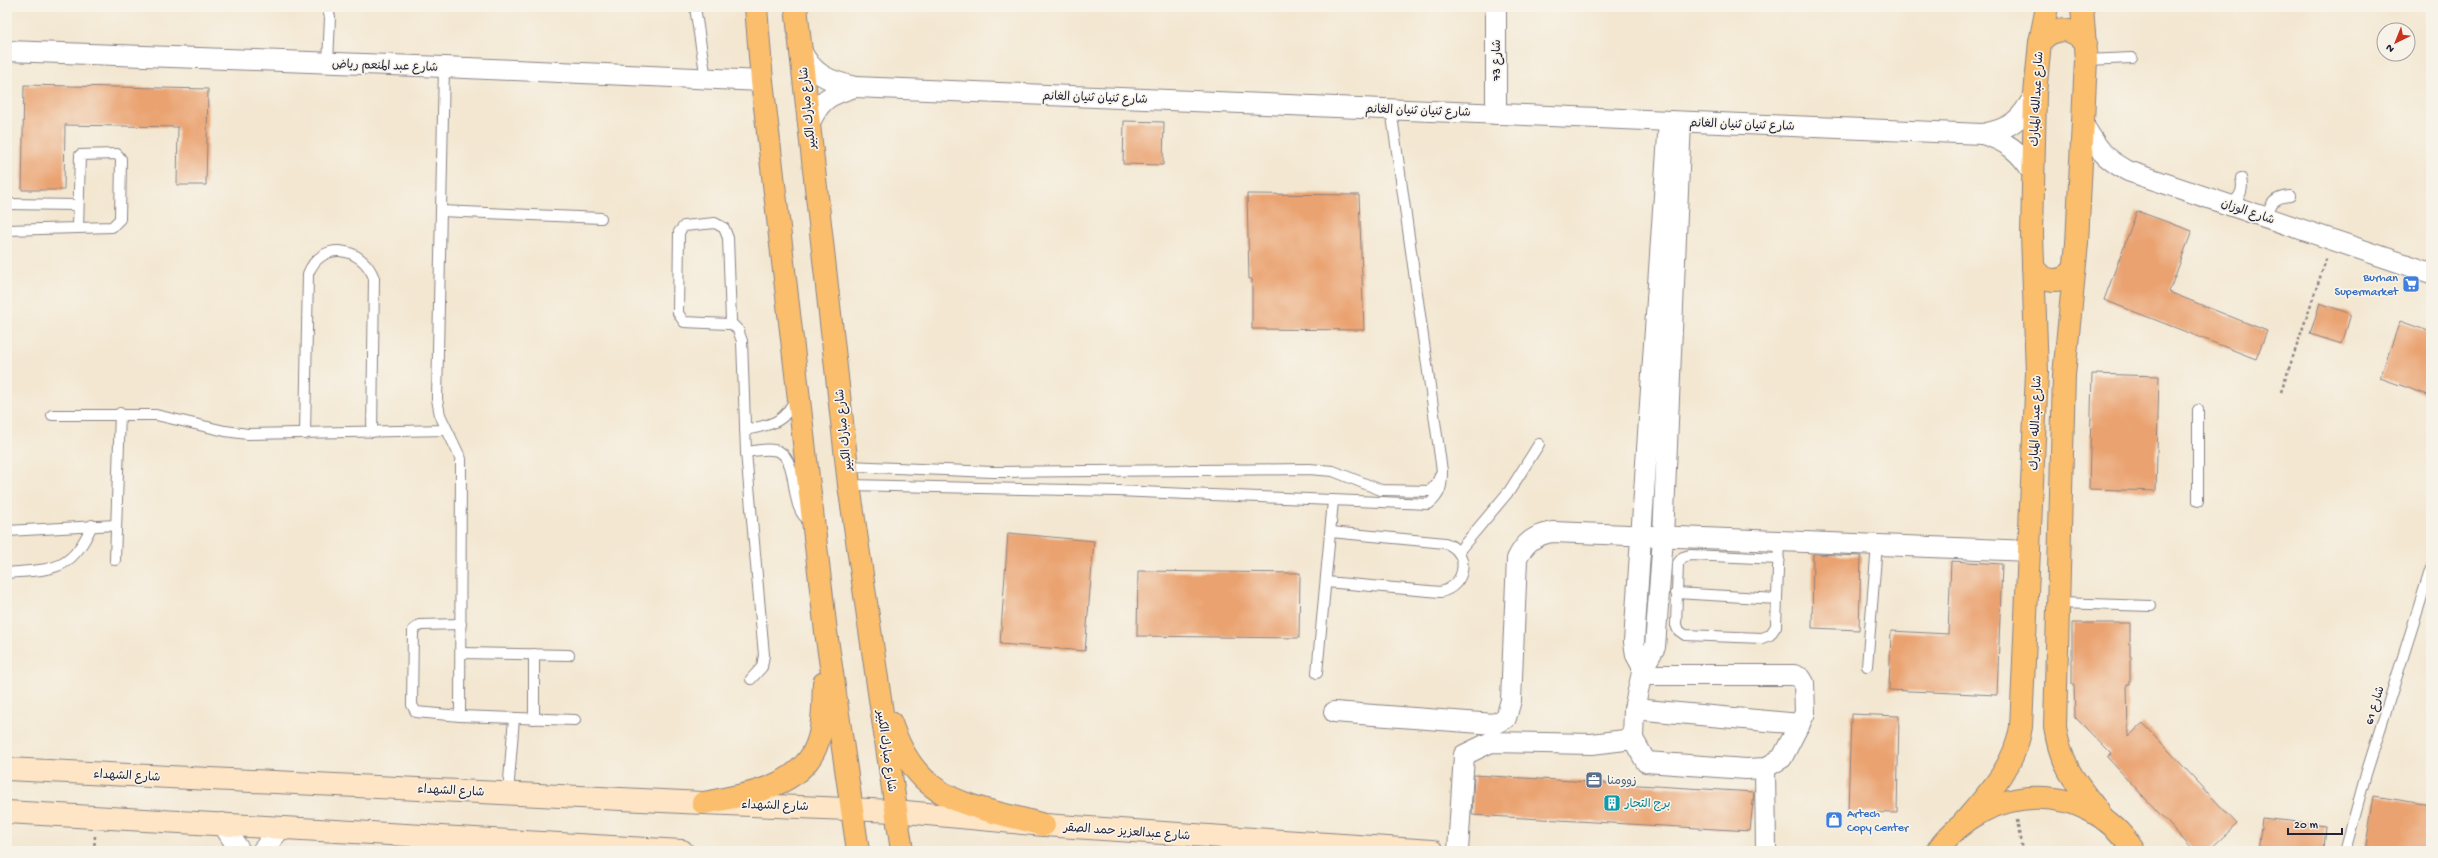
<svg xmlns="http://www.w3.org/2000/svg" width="2438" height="858" font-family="'Gochi Hand','Playpen Sans Arabic',sans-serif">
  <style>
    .building { fill: #eaa26f }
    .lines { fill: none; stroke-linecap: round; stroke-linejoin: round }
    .service-casing { stroke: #8a8486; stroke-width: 12 }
    .minor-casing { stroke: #8a8486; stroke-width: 22 }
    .secondary-casing { stroke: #8a8486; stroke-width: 24 }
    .primary-casing { stroke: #8a8486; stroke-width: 24 }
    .path { stroke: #8a8486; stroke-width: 2.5; stroke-dasharray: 3 3; stroke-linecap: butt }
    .service { stroke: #fff; stroke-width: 10 }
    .minor { stroke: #fff; stroke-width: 20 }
    .secondary { stroke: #fde5c5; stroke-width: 22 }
    .primary { stroke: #fabe6d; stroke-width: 22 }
    .labels { text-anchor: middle; stroke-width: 3.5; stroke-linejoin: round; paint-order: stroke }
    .street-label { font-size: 12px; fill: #22223b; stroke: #f7f3e8 }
    .shop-label { font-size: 12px; fill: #366cbe; stroke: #f7f3e8; text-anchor: end }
    .service-label { font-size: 12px; fill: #4e5e75; stroke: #f7f3e8; text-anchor: start }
    .culture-label { font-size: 12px; fill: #0d838f; stroke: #f7f3e8; text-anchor: start }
  </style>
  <rect width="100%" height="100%" fill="#f7f3e8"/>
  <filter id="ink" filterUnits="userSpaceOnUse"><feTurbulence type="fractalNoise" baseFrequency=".025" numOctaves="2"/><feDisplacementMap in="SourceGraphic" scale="8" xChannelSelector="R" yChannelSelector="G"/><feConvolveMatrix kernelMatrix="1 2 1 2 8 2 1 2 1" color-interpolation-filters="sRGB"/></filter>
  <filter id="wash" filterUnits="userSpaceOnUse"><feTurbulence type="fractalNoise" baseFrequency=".012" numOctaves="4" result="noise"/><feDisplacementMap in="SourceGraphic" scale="16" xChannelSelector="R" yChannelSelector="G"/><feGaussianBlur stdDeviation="0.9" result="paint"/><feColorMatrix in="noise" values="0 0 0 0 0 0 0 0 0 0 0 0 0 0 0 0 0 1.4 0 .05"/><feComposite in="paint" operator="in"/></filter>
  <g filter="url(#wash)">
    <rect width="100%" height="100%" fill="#f3e7d1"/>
    <g id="blocks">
      <!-- building -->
      <g class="building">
        <path d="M24,85l184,4 -2,96h-29l1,-58 -113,-2 -1,65h-42z"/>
        <path d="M1124,121l40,1 -1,43 -40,-1z"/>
        <path d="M1247,194l112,1 5,135 -112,-1v-50h-3z"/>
        <path d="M2137,211l55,20 -23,61 98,39 -11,28 -152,-59z"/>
        <path d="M2320,303l31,11 -9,30 -32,-10z"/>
        <path d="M2400,321l31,11v64l-51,-18z"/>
        <path d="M2092,374l67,2 -3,115 -67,-2z"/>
        <path d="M1008,533l86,8 -9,110 -85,-7z"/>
        <path d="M1813,554l48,2 -2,74 -47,-2z"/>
        <path d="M1951,561l51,3 -5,131 -108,-5 2,-59 57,3z"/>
        <path d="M1138,571l162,2 -1,65 -162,-2z"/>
        <path d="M2072,623h58v61h-3l1,53 15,-14 94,101 -29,27h-14l-87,-94 4,-3 -36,-37 -1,-33h-2z"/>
        <path d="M1851,714l48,2 -2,97 -49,-1z"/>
        <path d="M1474,775l280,17 -4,39 -278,-16z"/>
        <path d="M2374,796l57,9v46h-66z"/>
        <path d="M2262,818l63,7 -2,26h-65z"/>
      </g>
    </g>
  </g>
  <g filter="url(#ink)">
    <use href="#blocks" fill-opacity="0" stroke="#8a8486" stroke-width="1"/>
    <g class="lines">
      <!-- service casing -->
      <g class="service-casing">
        <g id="service">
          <path d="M327,7l3,10 -2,46"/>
          <path d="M695,7l11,72"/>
          <path d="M2086,60l46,-2"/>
          <path d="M444,67l-7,332 3,16 21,44 -1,257"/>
          <path d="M7,204l70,1"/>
          <path d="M2229,205c11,-7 15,-14 12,-27"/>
          <path d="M441,211l160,7"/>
          <path d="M2268,218c1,-15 7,-21 22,-22"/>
          <path d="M715,223l9,5 4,10 3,82 -3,4 -44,-2 -6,-9 1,-81 5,-6z"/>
          <path d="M7,230l105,-3 8,-8 1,-60 -4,-5 -37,1 -2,73"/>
          <path d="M730,322l8,8 4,11 4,111 18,203 -2,12 -11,12"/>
          <path d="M52,415h104l69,16 23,3 199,-4"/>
          <path d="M745,430c24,-5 40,-6 50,-32"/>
          <path d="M305,434l3,-160c13,-34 54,-28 66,4l-2,154"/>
          <path d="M746,452c11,-1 24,-5 34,0 20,12 8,58 30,69"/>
          <path d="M847,466l146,6 316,-3 24,2 48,19 49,1 7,-8 4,-10"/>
          <path d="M849,485l268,6 312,13c12,-10 13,-18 13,-33l-51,-362"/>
          <path d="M2198,501v-91"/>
          <path d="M7,531l109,-6"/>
          <path d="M1458,552l52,-62 29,-46"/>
          <path d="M1779,559l-89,-4 -7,2 -5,6 -2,62 2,5 7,5 77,3 8,-3 6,-9 3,-85"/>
          <path d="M115,560l5,-147"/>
          <path d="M7,573c46,-4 65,-1 85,-48"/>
          <path d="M1326,582l114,10c26,-5 32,-40 5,-49l-114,-11"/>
          <path d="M1676,593l101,6"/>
          <path d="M2059,603l92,3"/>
          <path d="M461,624l-41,1 -7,5 -1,75 4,7 44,4 115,4"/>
          <path d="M461,653l108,2"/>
          <path d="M1867,666l10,-121"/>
          <path d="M1317,673l16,-172"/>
          <path d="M534,719v-65"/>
          <path d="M508,793l6,-75"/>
          <path d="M2345,851l21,-77 65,-206"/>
        </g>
      </g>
      <!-- minor casing -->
      <g class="minor-casing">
        <g id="minor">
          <path d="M801,50c12,25 28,31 54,37l1127,47c24,7 38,17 51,39"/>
          <path d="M7,51l437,16 318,14"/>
          <path d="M1496,114v-107"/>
          <path d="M1669,121l-35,521 2,13 7,13 12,-21 8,-110 18,-415"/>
          <path d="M2083,124c14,23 20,34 45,47l303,102"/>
          <path d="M809,125c11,-26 20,-30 46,-38"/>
          <path d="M1982,134c29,-5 39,-14 53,-40"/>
          <path d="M1642,675h152l7,3 3,5 1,30 -23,45 -17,10 -19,1 -100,-7 -13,-23 1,-30 9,-41"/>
          <path d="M1634,709l166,15"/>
          <path d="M1334,712l160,12 12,-6 5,-18 6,-141c8,-17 18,-24 36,-27l477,19"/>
          <path d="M1765,768l1,83"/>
          <path d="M222,823l18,28"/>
          <path d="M262,851l20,-24"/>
          <path d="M1458,851l6,-96 27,-13 101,2 41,-5"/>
        </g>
      </g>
      <!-- secondary casing -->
      <g class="secondary-casing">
        <g id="secondary">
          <path d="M7,769l696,34 192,8 149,14 388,26"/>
          <path d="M7,812l675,39"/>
        </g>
      </g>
      <!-- primary casing -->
      <g class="primary-casing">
        <g id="primary">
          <path d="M756,7l6,74 64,551 32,219"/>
          <path d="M796,7l53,478 53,366"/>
          <path d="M2082,7l4,53 -9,183 -13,132 -9,352c6,42 24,59 49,92"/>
          <path d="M2040,42c14,-16 33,-16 46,2"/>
          <path d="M2033,267c11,16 29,18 41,2"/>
          <path d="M891,723c28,83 79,81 153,102"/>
          <path d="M703,803c41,-8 101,-15 115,-62 6,-18 5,-39 6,-58"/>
          <path d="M1964,822c25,-29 51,-56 57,-95l16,-355 -5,-137 3,-141 5,-52 7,-35"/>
          <path d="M1937,851c49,-69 150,-73 197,0"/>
        </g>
      </g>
      <!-- path -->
      <g class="path">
        <path d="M2281,392l46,-135"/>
        <path d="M2017,820l5,31"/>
        <path d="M94,851l1,-15"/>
      </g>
      <!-- service -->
      <use href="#service" class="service"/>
      <!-- minor -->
      <use href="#minor" class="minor"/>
      <!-- secondary -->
      <use href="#secondary" class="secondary"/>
      <!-- primary -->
      <use href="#primary" class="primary"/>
    </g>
  </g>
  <!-- icons -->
  <defs>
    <g id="supermarket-square" transform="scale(0.9)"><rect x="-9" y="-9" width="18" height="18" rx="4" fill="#3f7fe0" stroke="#f7f3e8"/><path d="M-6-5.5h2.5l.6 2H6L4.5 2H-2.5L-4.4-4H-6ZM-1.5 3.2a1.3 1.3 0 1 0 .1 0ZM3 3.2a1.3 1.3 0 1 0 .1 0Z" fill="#fff"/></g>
    <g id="office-square" transform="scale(0.9)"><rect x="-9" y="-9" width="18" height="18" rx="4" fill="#5c6f8a" stroke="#f7f3e8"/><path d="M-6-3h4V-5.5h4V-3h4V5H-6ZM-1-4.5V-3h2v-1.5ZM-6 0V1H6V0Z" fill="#fff"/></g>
    <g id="building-square" transform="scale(0.9)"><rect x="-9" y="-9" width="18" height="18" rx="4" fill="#0f9aa8" stroke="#f7f3e8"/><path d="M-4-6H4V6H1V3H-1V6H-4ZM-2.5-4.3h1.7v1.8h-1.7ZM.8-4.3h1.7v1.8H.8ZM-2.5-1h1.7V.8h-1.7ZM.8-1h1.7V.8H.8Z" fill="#fff"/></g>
    <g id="shop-square" transform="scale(0.9)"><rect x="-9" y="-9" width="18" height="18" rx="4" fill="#3f7fe0" stroke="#f7f3e8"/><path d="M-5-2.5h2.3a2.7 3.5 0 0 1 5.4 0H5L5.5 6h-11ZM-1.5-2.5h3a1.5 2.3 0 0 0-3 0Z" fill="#fff"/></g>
  </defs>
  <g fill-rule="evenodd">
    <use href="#supermarket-square" x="2411" y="284"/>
    <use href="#office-square" x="1594" y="780"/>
    <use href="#building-square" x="1612" y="803"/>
    <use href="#shop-square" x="1834" y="820"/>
  </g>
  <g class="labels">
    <!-- street labels -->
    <g class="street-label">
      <text transform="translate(1496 60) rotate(-90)" y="4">شارع 73</text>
      <text transform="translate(385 65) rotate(2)" y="4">شارع عبد المنعم رياض</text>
      <text transform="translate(1095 97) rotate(2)" y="4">شارع ثنيان ثنيان الغانم</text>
      <text transform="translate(2036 99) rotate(-87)" y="4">شارع عبدالله المبارك</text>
      <text transform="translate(807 108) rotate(-96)" y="4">شارع مبارك الكبير</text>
      <text transform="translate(1418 110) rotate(2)" y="4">شارع ثنيان ثنيان الغانم</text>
      <text transform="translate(1742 124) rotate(2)" y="4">شارع ثنيان ثنيان الغانم</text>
      <text transform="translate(2248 211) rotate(19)" y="4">شارع الوزان</text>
      <text transform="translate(2035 423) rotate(-88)" y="4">شارع عبدالله المبارك</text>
      <text transform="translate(843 430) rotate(-96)" y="4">شارع مبارك الكبير</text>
      <text transform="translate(2374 705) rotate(-72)" y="4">شارع 61</text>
      <text transform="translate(887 751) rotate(82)" y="4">شارع مبارك الكبير</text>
      <text transform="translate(127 775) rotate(3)" y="4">شارع الشهداء</text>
      <text transform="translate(451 790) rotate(3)" y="4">شارع الشهداء</text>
      <text transform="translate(775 805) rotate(2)" y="4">شارع الشهداء</text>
      <text transform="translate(1127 831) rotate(4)" y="4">شارع عبدالعزيز حمد الصقر</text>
    </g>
    <!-- shop labels -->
    <g class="shop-label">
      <text x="2398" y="281">Burhan<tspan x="2398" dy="14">Supermarket</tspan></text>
      <text x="1847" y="817" text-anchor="start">Artech<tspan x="1847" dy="14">Copy Center</tspan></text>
    </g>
    <!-- service labels -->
    <g class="service-label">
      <text x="1607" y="784">زوومنا</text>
    </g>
    <!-- culture labels -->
    <g class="culture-label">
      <text x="1625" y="807">برج التجار</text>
    </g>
  </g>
  <!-- margin -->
  <rect width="2438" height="858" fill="none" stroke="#f7f3e8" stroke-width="24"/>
  <!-- north arrow -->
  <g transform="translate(2396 42) rotate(223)"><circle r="19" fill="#f7f3e8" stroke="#a29fa3"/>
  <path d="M0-3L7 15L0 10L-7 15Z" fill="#c8321e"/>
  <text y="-6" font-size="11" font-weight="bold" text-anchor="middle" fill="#22223b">N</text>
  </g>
  <!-- scale -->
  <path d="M2288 828v6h54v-6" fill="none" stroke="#22223b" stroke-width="2"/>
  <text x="2294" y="828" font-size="12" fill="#22223b" stroke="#f7f3e8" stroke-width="3" paint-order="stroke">20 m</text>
</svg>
